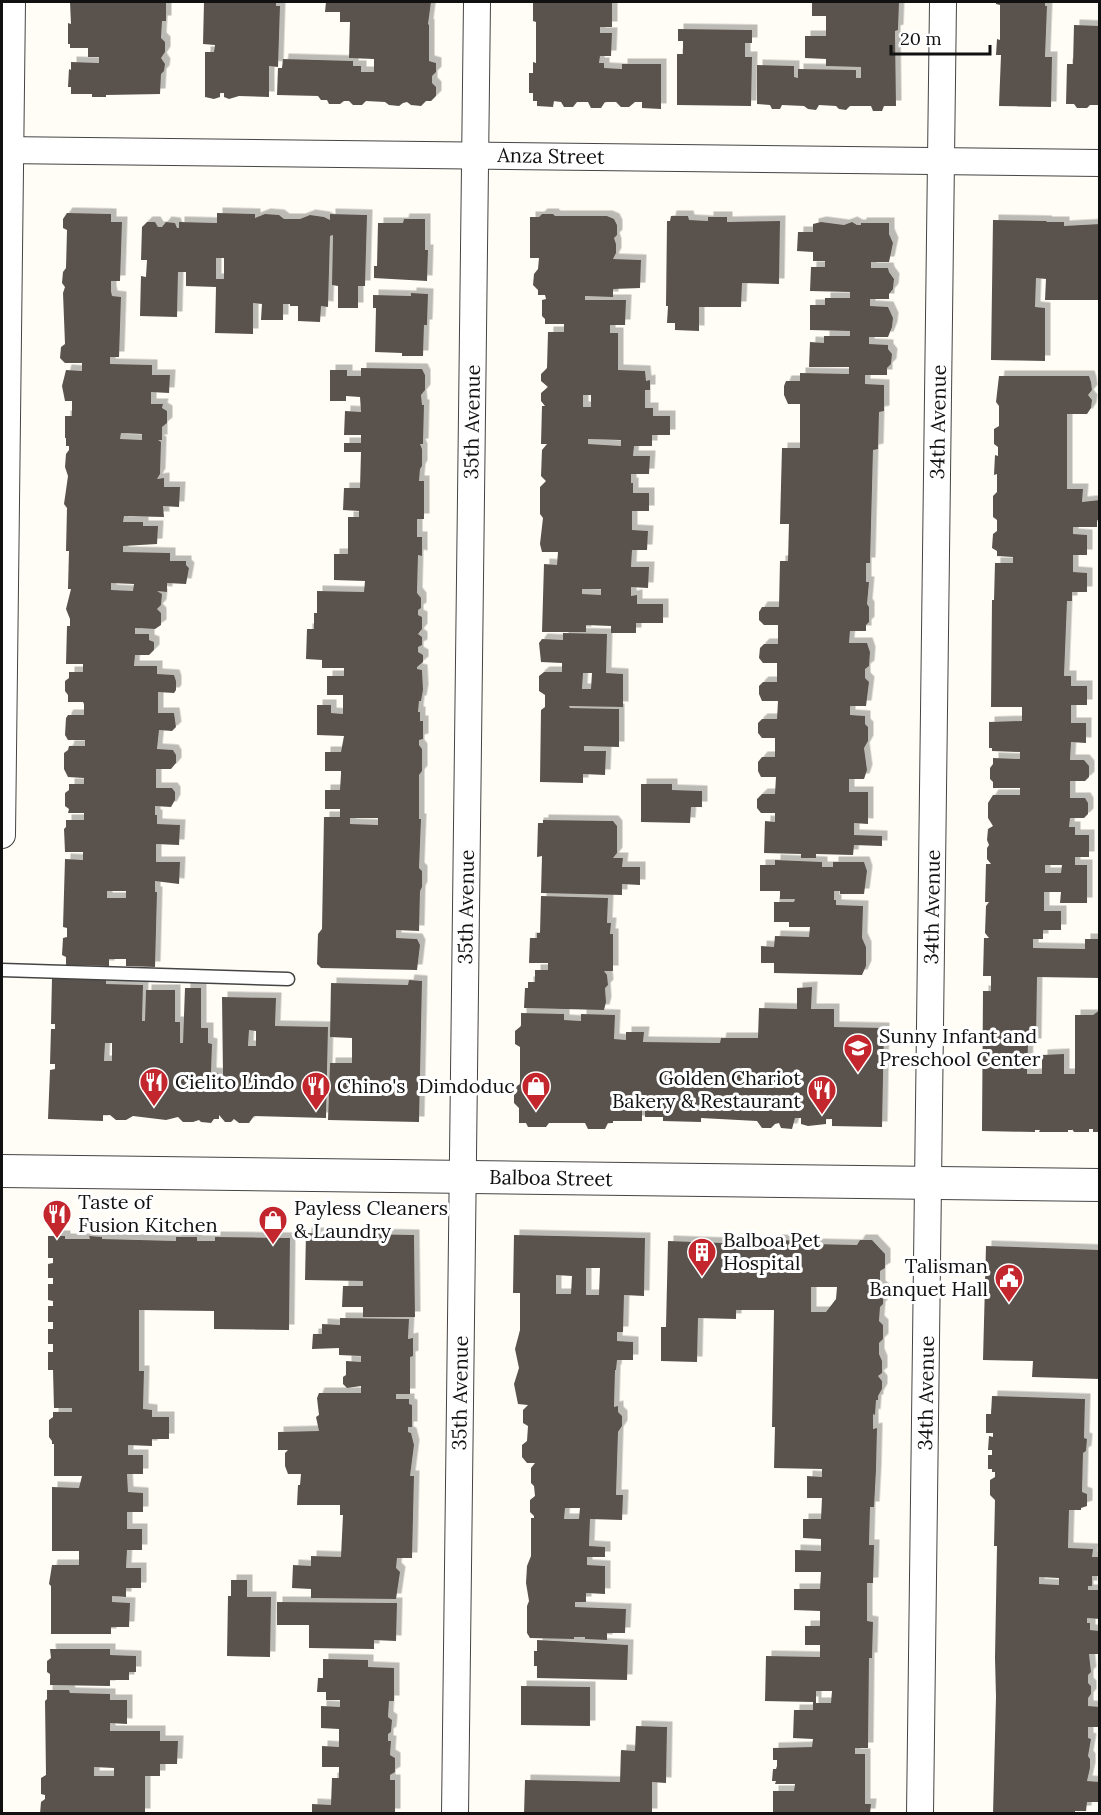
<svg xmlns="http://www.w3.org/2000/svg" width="1101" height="1815" font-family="Lora,serif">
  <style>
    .building { fill: #5a524d; fill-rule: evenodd; filter: url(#shadow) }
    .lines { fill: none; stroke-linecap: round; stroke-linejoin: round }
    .service-casing { stroke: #444; stroke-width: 15 }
    .minor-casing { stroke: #444; stroke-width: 28 }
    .tertiary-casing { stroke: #444; stroke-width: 34 }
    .service { stroke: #fff; stroke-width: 12 }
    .minor { stroke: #fff; stroke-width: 26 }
    .tertiary { stroke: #fff; stroke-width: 32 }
    .labels { text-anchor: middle; stroke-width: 6; stroke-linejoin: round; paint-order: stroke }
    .street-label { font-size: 20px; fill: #111; stroke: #fff }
    .poi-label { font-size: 20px; fill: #111; stroke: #fff; text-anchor: start }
  </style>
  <defs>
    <filter id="shadow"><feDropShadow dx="5.5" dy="-5.5" stdDeviation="0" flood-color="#0004"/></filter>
  </defs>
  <rect width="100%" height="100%" fill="#fffdf5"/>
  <!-- building -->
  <g class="building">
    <path d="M70,2h96v19h-4l-1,17 4,4v10l-4,6 4,6 -1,7 -3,3 -1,20 -54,1v2h-14v-3h-21v-7h-3l1,-18 2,1v-8l28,1v-6h-11v-9h-18v-4h-2v-21l3,1z"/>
    <path d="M204,2h72v4h4l-2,61 -9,-1v31l-30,-1 -10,3 -5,-2v-4h-4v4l-6,2 -9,-2v-45h9l1,-7 -12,-1z"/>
    <path d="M326,2h105l-3,22 1,1v36l7,2v9l-4,4v7l4,4v9l-5,5h-5l-5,5 -10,-1 -4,-3 -4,1 -4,3 -10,-1 -4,-3 -19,-1 -4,4h-9l-4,-4h-5l-4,3h-11l-2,-4h-6l-3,-4 -41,-1 1,-27h4l1,-9 70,2v5h8v6h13v-13l-25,-1 1,-36h-10v-10h-15z"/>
    <path d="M533,2h79v25h-12v6h12l-1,23h-11l-1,7h5v5l18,1v-5h39v45l-19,-1v-6h-7l-6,5h-8l-5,-5h-11l-4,6h-10l-3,-6h-11l-4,5h-9l-3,-5 -7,-1 -1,6 -16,-1v-5h-4v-8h-4v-20h4v-11l3,1v-41l-3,-1z"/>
    <path d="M812,2h87l-1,28 -3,1 1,75h-12l-2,5h-9l-2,-5h-21l-4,4 -7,-1 -3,-3 -17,-1 -3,5 -8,-1 -4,-3 -22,-1 -2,4h-8l-2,-4 -13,-1v-39l37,1v11l4,1v-9l58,1v8h5v-11l-35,-1v-7l-21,-1v-22h21v-20h-14z"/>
    <path d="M996,2h49v4h2l-2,51h7l-1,50 -52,-1 2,-51h-5l1,-16 3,1v-35l-4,-1z"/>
    <path d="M1074,25l26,1 -2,79h-8l-3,3h-10l-3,-4h-8l1,-40h6z"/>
    <path d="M678,29l74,1v13h-7v14h7l-1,49 -74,-1v-51h6v-13h-5z"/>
    <path d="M67,213l44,1v8h11l-2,59h-9v10l1,5 9,1 -2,60h-9v7l42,1v10h18l-1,18 -18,-1v12h12l-1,4 5,3v12l-5,4v13h-4l3,2 -1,32 -3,5 7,-1v9h16l-1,20 -16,-1 1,11 -40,-1 -1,6h20v4h15l-1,18 -34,2v6l47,1v8h16v4l3,3 -3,16 -19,-1v9l-10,-1 5,3 -1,11 -4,4 4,4v12l-6,4 -20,-1v6h14v6l5,2v8l-5,5h-14l-1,11h23v8l17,1 2,6v9l-2,3 -16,-1v21h16l2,14 -4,4 -13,-1 -2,19 16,1 3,5v8l-5,6h-15v19h16l3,4v8l-4,7 -16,-1v9h2v9l23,1 -1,20 -23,-1v18h24l-1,22 -24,-3v11h2l-2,75 -29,-1v-7h-17v7l-43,-1v-8l-4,-2 1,-17 4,-1v-9l-4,-1 2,-68 18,1v-8h-18l-1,-23 2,-2v-7h18v-7h-16l1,-4 -4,-3v-13l4,-3v-6h15v-6l-16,-1 -4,-8v-16l4,-3 1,-4h16v-6h-17l-3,-5 1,-17 2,-3h16v-11l-1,-2h-15v-7l-3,-4v-10l4,-3v-6h14v-8h-17l1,-38h3v-7l-4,-10 5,-20h-3l1,-38h-3l1,-43 -3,-4 4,-28 -3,-9 1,-13 3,-4v-4h-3v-8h-1v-22h7v-15h-7l-3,-15 4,-16 16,1v-8h-17l-5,-5 1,-11 4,-3 -2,-51 2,-6 -3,-4 1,-11 3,-4 1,-38 -4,-2v-9zM121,433l21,1v6l-22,-1zM111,583l23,1 -1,7 -22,-1zM107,891h19v7h-19z"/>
    <path d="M217,213l38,1v4l10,-4 14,1 5,4h16l10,-4 14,2 6,3v-6l37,1 -2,71h-7v22h-20v-22l-6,-1 1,-50 -3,1 -2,71 -7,-1 -1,16 -22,-1v-15h-8v-2h-7v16h-22l1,-16 -9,-1v31l-38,-1 1,-46 -30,-1v-14h-8l-1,45 -37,-1 1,-40 5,1 1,-17h-6l1,-33 5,-5h8l3,5h4l4,-5 9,1 2,5h2v-6l38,1zM216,258h8v21h-8z"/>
    <path d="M542,214h11l2,2h52l7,3 3,6v10l-3,3 2,6v9l-3,6 28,1 -1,28 -27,1v8l-28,-1v4h41l-1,25h-15v8h8v37l27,1 1,10 4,-1v10h-5v18h8v8h17v19h-18v11h-18l-1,10h17l-1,18h-18v9h2v10h16v18h-17v19l16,1 -1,19h-15l-1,17h18l-1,21 -17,-1v9l6,-1v9h26v19h-27v10h-25v-7l-25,-1v7h-44l2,-68 13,1 1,-13h-16l-2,-8 3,-26 -3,-4v-27l6,-6 -5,-5 1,-26 5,-6h-6l1,-38h3l-4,-5v-8l7,-6 -7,-6v-7l6,-6 1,-36h16v-8h-19v-5l-3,-3v-16l4,-1 -1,-4h-7v-5l-5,-5 1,-11 4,-5 1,-11h-9v-41h9zM583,395h8v12h-8zM588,439l33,1v6l-33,-2zM582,589h19v6l-19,-1z"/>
    <path d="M671,216h17l1,4 19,1v-4h19v5l53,-1 -1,63 -37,-1 -1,24h-42v24l-24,-1v-7h-8l1,-17h-2l1,-85h3z"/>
    <path d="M404,219h21v31h3l-1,31 -53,-3v-12h3l1,-43h25z"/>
    <path d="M993,220l53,1 1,1h17v4l36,-2v76h-55l1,-21 -10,-1 -1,29 10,1v53l-54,-1z"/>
    <path d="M821,222l23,3 8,-3 5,3h4v-2h28v11l4,9 -4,19h-18v6h17l1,4 5,7 -1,10 -4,5v5h-19v7l18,1 5,11 -1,9 -4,10h-19v7l19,1v4l4,5 -1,10 -4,4v7h-22v9l19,1v26l-5,1 -1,37 -5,1 -3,113h-4v19h3l-2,22 2,3v15l-3,3v6h-16l-1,12h18l3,9 -1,14 -4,3v9l4,4 -3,24h-16v9l15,1v8l3,3v14l-4,7 3,22 -3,9h-15v13h19v32l-14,-1v12l28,1v10l-28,-1 -1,10 -37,-1v4h-15v-4l-37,-1 1,-32 10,1v-9h-14l-4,-5v-9l5,-5h13l1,-17h-15l-3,-6v-9l4,-5h13v-19h-13l-4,-5v-10l4,-4h15l1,-18h-16l-3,-7v-8l4,-4h14v-19h-14l-4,-5 1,-10 4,-4h14v-19h-14l-5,-5v-8l3,-5h17l1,-46h8l1,-37h-9l2,-76h18v-44h-12l-4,-9v-9l2,-5h14v-8l49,1v-7h-40l1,-25 14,1v-7h26v-5l-40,-1v-25h15v-7h25v-6l-40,-1 1,-24h14v-6h-12v-9l-16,-1 1,-19h15v-8z"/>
    <path d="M411,293l17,1 -1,31h-3l-1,31h-21v-3l-27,-1 1,-44h-3v-13l38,1z"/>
    <path d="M361,368l61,1 3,6v15l-4,5 1,10h2l-1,39h-3l2,5v17l-2,3 -1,12h5v38h-7v18h5v19l-4,-1 -1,38 4,5v10l-3,2v5l4,2v12l-4,5 4,3v8l-4,2v5l5,3v7l-6,5v2l5,1 1,20 -2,11h-2l-1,11h2v9h3v18l-4,1v5l3,4v22l-3,4v44h2l-2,49 3,3v16l-2,4 -1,40 -23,-1v8l21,1 3,6 -3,25 -96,-2 -4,-4 1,-30 4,-5 2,-112h16v-8h-15v-19h15l1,-16v-3h-16v-19h16l3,-16 -27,-1v-30h14v8l12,1v-19h-16v-19h17v-8h-22v-8l-16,-1 1,-30h7v-16h3v-22l47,1 1,-11 -31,-1v-26h14v-37h11v-6l-16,-1 1,-22h16l1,-36h-17v-9h17v-8h-17l1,-24 16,1 -1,-15 -14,-1v5h-16v-31h17v6h14zM350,818h28v7l-28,-1z"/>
    <path d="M999,376h90l2,6 1,8 -4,5 4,5 -1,8 -4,6h-20v75h16l-1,13 18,-2v20h-3v7h-24v7l14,1v20h-14v17l14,1v19h-15v9h-5l-3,75h7v10h16v19h-16v18h15v20l-15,-1 -1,18h14l5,6v11l-4,4h-15v17h15l3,5v11l-4,4h-14l-1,9h6v8h14v22h-14v8h12v38h-27l1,-11h-17v19h17v19h-18v9h-10v9l52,1v-10h15v39l-63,-1 -1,67h-8l-1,30h15v-19l22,-1v20h11v-59h18l7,-5v122h-7v-3h-4v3h-15l-2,-3 1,1h-5v2h-29l1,-2h-5v2l-53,-1 1,-140h8v-15h-8l1,-38h5l-4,-5 1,-27 3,-4h-4l1,-38h5l-4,-5v-11l2,-3 -2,-5 1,-11 5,-3 -5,-8v-15l5,-8h27v-7h-27v-6l-3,-3v-11l3,-4v-6l27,1v-7l-28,-1v-3h-3v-26l33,-1v-14h-31l1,-107h2l1,-37h18v-6l-16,-1v-5l-5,-3 1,-14 4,-3v-11l-4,-3v-21l4,-4v-18l-3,1 1,-20 3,1v-9l-4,-3v-15l5,-3v-20l-3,-4zM1045,865h17l-1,8h-16z"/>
    <path d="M563,633l44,1 -1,39 17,1v33l-54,-1 1,2 49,1v38l-35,-1v5h22l-1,24 -22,-1v9l-43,-1 1,-72 4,-3v-12l-6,-4v-15l5,-4h18v-9l-21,-1 -2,-19 3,-4 21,1zM583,673h9l-1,16h-9z"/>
    <path d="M641,784h31v6l30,1v16h-11l-1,16 -49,-1z"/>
    <path d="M543,820l70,1 4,5v27l-4,5h10l-1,9h18v18l-18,-1v11l-81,-2 1,-37 -5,1 1,-34h5z"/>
    <path d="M775,860l47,2v5h11v-5h31l3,9 -3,23h-24v-3h-6v9h2v5l27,1 -1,32 4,9v19l-4,9 -88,-2v-10h-13v-17l13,1 1,-11 34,1 1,-10h-21v-5h-15v-20h20l1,-3h-15v-8h-20v-26h15z"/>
    <path d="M541,896l67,2 -1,25h4l-1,11h3v37h-9l3,4 1,10 -3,3 1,14 -2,8 -80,-2 1,-20h3v-6h7v-12h13v-7h-19l1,-25h7v-5h3z"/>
    <path d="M52,978l54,2v4l37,1 -1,36h3l1,-31h29v32h5v21h3l2,-55h16v40h7v15l4,1 -1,29 12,1 -1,-77 54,1 -1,28 53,1 -2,91 -72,-2 -5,7h-10l-5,-4 -3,3h-6l-6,-7v4h-5l-3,4 -10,-1 -2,-2 -6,2h-10l-5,-5 -12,3 -33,-4 -7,4h-10l-6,-5h-7v6l-55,-2 2,-49 5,-1v-5h-5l1,-35h4v-5h-4zM249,1030l7,1v15h-8zM105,1043h7v18h-8z"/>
    <path d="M409,980l13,1 -3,141 -91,-2 2,-57h22v-25l-22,-1 1,-54 77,2z"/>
    <path d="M812,987l-1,22h23v18l50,1 -2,99 -50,-1v-7h-6v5l-18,2 -7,-2v-6h-6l-3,11 -11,-1 -2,-5 -4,1 -4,4h-9l-5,-7 -56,-3v4l-38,-1v-4h-18v-7h-3v11h-29v2h-5l-3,6h-17l-3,-6h-36l-3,4h-18l-2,-4h-7v-15l-5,-5v-15l6,-4v-37l-5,-3v-13l6,-5v-13l43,1v6l17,1v-7l34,1 -1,24 12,1v-8h18l-1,10 77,1 1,-5h37l1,-30 38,1v-21z"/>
    <path d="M306,1233l108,2 1,82h-52v-10h-21l1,-21h20v-5l-58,-1z"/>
    <path d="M514,1235l131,3 -1,58 -20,-1 -1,37h-6v9l16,1v18h-16l-1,10h-1l-1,37 4,-1v6l4,4v10l-4,6 -2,63h7l-1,25 -32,-1 -1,27 16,1v10h-18v8l18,1v28l-19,-1v9h-11v5l51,2 -1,24h-18v7l-22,-1v-2h-11v2l-44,-1 -3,-5v-27l2,-5 -3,-18 1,-17 4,-10v-38h3v-2l-4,-4v-12l5,-4 -1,-10 -3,-3v-15l4,-5h-8l-5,-6v-12l5,-4 1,-15 -5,-3v-13l5,-5 -10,-1 -4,-20 5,-16 -4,-19 5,-19v-37h-7zM586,1268h14l-1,27h-13zM556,1275l16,1 -1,18h-15zM565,1508h15l-1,11h-15z"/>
    <path d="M48,1236h17v3h25l-1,-3 13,1v2l74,2v-4h21v4h18v-4l75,1 -1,92 -75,-1v-18l-75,-1v61h5l-1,38 9,1v7h17v22h-17v7l-24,-1v10h15v19h-16l1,18 15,1v19h-16v17h15v21h-15l-1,18h15v20h-15v9l-14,-1v6l18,1 -1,24h-18v7h-60v-48l-2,-2 3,-19h27v-14h-27v-64l27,1 3,-12h-28v-32h-2v-3l-3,-4v-17l4,-3v-5h19v-4h-18l-1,-38h-5v-18h5v-8h-5v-15h5v-7h-5v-16h5v-5l-5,-1v-16h5v-6h-5v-14l5,-1v-5h-5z"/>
    <path d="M775,1240l37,1v3l45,1 3,-5h12l13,14v14l-5,3v15l4,3 -1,15 -3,3 -1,14 4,4v14l-4,4v11l3,7v12l-4,3 4,5v8l-4,7v4h-2l-1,15 -2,-1v15l4,-1 -1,42 -2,37h-4l-1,38h5l-1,38h-6v38l6,1 -1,36h-3l-1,90h-13v6h10v50h6l-1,10h-97v-23h21l1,-7h-20l1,-3h-4l1,-12h3l1,-3v-6h-4v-12l39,-1 1,-8 -20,-1 1,-28h19v-8l-48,-1 1,-45 54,1v-12h-15v-19h15v-15l-26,-1v-21h26l1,-17h-26v-22l26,1v-12l-18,-1v-19h18l1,-21h-15v-22l15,1v-8l-48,-1 1,-41h-3l2,-117h-38v9l-38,-1 -1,44 -36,-1v-34h5l2,-86 107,4zM811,1287h26l-1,12 -10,13h-15zM816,1691h16l-1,12h-15z"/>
    <path d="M986,1246l114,4v129l-68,-2 1,-16 -50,-1z"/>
    <path d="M340,1318l69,1 -1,20 5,-1v18l-3,1v37h-14v5h13v5l3,1v22h-4v5l3,1 3,12 -4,31h4l-2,82h-15l-1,10 4,4 -4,27 -85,-1v-9l-19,-1 1,-23 18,1v-10l30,1 2,-42h-3v-10h-43l1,-20h2l1,-11h-13l-3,-8v-13l3,-3h-10v-18l41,-1 -3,-14 3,-2 -2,-17 2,-5h42v-7l-14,2 -4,-4v-7l3,-2v-14l15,1v-6l-22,-1v-7l-27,1 1,-15h9v-10l18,1z"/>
    <path d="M992,1396l93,3 -1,39 3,1 -1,12 -3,2 -1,39 5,2v12l-6,2v2h-12l-1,38 25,1 -1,8h8v19h-8v10h-4v4h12v29l-13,-1v5h3v7l10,1v23h-11l2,18 -3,3v8l3,3v8l-3,4v8l12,1v20h-12v11l3,1 -3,17 2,3v9l-3,13 13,1v20h-13l-1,9h-11v3h-82l3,-117 -1,-39 2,-112h-3l1,-46 -5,-5v-15l5,-3v-5h-3v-3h-4v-14h4v-5h-4l1,-14 4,1v-4h-7v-19h5zM1039,1577l20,1v7l-20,-1z"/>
    <path d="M231,1580h16v17h24l-1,60 -43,-1 1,-60h3z"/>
    <path d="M277,1602l120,1 -1,38 -22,-1v9l-65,-1v-23h-32z"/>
    <path d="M537,1640l91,5 -1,35 -90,-2v-12h-3v-15h3z"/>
    <path d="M50,1649h60v6l26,1v16h-7v8h-19v6l-60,-1v-11l-3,-2v-11l4,-3z"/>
    <path d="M323,1659l45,1v7l26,1v33h-5l-1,16 4,3 -1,12 -3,2v7h3l-1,14 5,3v14l-5,3v5h5v34h-83v-10l19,1 1,-27h7v-11h-17v-21l17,1v-18l-18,-1v-22l19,1v-7h-14v-8h-9l1,-14h5z"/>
    <path d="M521,1686l69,1v39l-69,-1z"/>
    <path d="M47,1690h22l1,3 40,1v6h17v24l-17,-1v8h50v10h18l-1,23h-17v12h-15v38h-105l1,-12 4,-3v-4l-4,-1v-16l5,-3 -1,-74 2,-2zM94,1767l20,1v8h-20z"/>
    <path d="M636,1726l31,1 -1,56 -14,-1v32h-128l1,-34 95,2 1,-32 14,1z"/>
  </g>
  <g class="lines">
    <!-- service casing -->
    <g class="service-casing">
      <path id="service" d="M2,970l286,9"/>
    </g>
    <!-- minor casing -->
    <g class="minor-casing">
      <g id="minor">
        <path d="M2,150l1098,13"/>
        <path d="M2,835l10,-833"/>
        <path d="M455,1814l22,-1812"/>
        <path d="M920,1814l23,-1812"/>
      </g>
    </g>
    <!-- tertiary casing -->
    <g class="tertiary-casing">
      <path id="tertiary" d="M2,1171l1098,14"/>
    </g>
    <!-- service -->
    <use href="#service" class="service"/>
    <!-- minor -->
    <use href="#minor" class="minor"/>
    <!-- tertiary -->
    <use href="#tertiary" class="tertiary"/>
  </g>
  <!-- icons -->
  <defs>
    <g id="school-pin" transform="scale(1.5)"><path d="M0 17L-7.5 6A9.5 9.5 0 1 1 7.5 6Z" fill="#c4262e" stroke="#fff"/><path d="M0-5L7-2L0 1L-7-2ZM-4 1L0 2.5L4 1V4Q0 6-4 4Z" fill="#fff"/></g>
    <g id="restaurant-pin" transform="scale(1.5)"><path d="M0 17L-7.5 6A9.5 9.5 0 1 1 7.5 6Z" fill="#c4262e" stroke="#fff"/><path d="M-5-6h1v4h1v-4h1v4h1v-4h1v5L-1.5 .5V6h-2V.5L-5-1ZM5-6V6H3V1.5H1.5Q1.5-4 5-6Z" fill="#fff"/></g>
    <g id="shop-pin" transform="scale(1.5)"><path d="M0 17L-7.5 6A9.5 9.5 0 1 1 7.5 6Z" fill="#c4262e" stroke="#fff"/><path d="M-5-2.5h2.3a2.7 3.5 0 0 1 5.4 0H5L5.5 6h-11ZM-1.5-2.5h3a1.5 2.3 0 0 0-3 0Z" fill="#fff"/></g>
    <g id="building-pin" transform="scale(1.5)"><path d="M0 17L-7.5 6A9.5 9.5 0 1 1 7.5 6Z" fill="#c4262e" stroke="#fff"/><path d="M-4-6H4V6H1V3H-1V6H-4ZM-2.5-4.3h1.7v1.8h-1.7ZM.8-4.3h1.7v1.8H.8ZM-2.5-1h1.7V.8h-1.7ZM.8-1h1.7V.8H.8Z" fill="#fff"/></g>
    <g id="civic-pin" transform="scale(1.5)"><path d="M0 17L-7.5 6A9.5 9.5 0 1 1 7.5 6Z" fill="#c4262e" stroke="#fff"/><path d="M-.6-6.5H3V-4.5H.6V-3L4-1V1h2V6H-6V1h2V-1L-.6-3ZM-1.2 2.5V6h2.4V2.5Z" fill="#fff"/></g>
  </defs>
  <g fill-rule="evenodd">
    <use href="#school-pin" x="858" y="1048"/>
    <use href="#restaurant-pin" x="154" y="1082"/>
    <use href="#restaurant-pin" x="316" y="1086"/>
    <use href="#shop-pin" x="536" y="1086"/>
    <use href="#restaurant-pin" x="822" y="1090"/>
    <use href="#restaurant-pin" x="57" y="1214"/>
    <use href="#shop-pin" x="273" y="1220"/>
    <use href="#building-pin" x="702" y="1252"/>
    <use href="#civic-pin" x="1009" y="1278"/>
  </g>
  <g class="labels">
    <!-- street labels -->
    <g class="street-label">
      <text transform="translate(551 156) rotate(1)" y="7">Anza Street</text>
      <text transform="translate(472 422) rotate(-89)" y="7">35th Avenue</text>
      <text transform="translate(938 422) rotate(-89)" y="7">34th Avenue</text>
      <text transform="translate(466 907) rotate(-89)" y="7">35th Avenue</text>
      <text transform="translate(932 907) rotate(-89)" y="7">34th Avenue</text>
      <text transform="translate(551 1178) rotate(1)" y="7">Balboa Street</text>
      <text transform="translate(460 1393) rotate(-89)" y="7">35th Avenue</text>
      <text transform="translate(926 1393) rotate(-89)" y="7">34th Avenue</text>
    </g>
    <!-- poi labels -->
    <g class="poi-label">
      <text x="879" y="1043">Sunny Infant and<tspan x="879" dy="23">Preschool Center</tspan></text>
      <text x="801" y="1085" text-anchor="end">Golden Chariot<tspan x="801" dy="23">Bakery &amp; Restaurant</tspan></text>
      <text x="175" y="1089">Cielito Lindo</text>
      <text x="337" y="1093">Chino's</text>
      <text x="515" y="1093" text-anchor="end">Dimdoduc</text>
      <text x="78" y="1209">Taste of<tspan x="78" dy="23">Fusion Kitchen</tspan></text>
      <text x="294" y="1215">Payless Cleaners<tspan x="294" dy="23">&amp; Laundry</tspan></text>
      <text x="723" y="1247">Balboa Pet<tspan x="723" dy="23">Hospital</tspan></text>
      <text x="988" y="1273" text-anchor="end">Talisman<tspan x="988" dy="23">Banquet Hall</tspan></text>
    </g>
  </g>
  <!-- border -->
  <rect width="1101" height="1815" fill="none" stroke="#111111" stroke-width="6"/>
  <!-- scale -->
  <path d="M891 45v9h99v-9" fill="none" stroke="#111111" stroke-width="3"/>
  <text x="900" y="45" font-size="18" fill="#111111" stroke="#ffffff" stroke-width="4.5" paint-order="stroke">20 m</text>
</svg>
